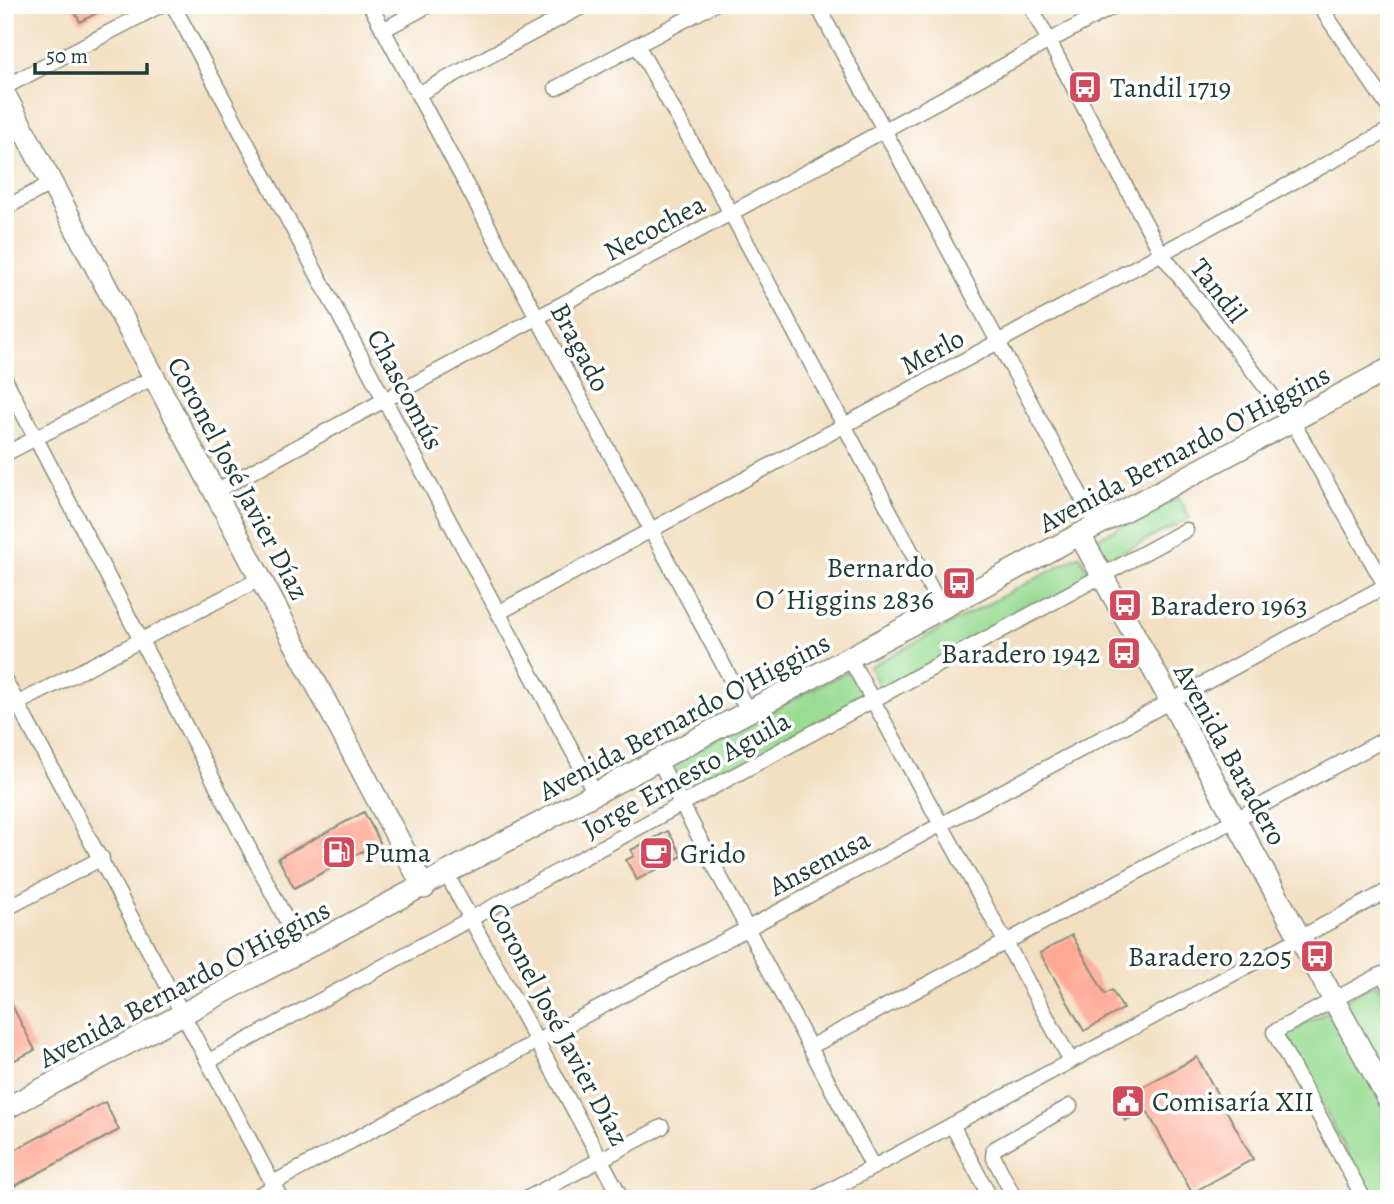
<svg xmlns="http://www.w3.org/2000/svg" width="1394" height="1204" font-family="Alegreya,serif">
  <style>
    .green { fill: #99dc93; stroke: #5c8c64; stroke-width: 2 }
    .building { fill: #ffa893 }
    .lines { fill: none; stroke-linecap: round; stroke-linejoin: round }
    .service-casing { stroke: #898e7c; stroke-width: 10 }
    .minor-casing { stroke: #898e7c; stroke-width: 17 }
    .secondary-casing { stroke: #898e7c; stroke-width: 24 }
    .service { stroke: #fff; stroke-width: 7 }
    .minor { stroke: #fff; stroke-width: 14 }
    .secondary { stroke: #fff; stroke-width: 21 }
    .labels { text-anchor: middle; stroke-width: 7; stroke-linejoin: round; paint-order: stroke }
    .poi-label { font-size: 28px; fill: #1f3d34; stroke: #fff; text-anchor: start }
    .street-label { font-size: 28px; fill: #1f3d34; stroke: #fff }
  </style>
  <rect width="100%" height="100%" fill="#fff"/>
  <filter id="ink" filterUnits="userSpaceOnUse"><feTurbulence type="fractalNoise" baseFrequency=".0143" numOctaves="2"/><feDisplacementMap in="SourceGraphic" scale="14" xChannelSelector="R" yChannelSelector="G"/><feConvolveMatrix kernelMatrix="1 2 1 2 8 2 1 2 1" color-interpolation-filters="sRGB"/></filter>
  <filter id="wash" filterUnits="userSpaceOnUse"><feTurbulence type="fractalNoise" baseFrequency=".00686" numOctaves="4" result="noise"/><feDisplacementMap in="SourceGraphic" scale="28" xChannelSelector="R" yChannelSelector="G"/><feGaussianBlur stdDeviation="1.57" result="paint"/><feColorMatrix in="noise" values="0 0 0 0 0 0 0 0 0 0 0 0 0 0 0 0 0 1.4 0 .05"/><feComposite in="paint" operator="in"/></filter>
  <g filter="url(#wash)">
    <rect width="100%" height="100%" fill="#f3e0c3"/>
    <!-- green -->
    <g class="green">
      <path d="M1179,497l11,21 -87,44 -11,-21z"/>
      <path d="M1080,555l13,24 -211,112 -13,-24z"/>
      <path d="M851,669l15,28 -184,100 -16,-31z"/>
      <path d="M1376,983l13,23v80l-47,-84z"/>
      <path d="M1332,1009l57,109v81h-18l-86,-165z"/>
    </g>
    <g id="blocks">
      <!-- building -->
      <g class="building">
        <path d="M71,5h41l-32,17z"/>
        <path d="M364,812l16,30 -86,46 -16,-30z"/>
        <path d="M668,831l14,25 -45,24 -11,-20 8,-4 -3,-6z"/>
        <path d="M1072,935l33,59 7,-4 11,19 -39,22 -44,-78z"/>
        <path d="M5,992l30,58 -30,15z"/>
        <path d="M1197,1057l56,102 -61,34 -46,-84 -21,12 -10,-19z"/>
        <path d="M105,1102l14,28 -114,61v-36z"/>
      </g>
    </g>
  </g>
  <g filter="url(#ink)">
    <use href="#blocks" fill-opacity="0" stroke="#898e7c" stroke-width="2"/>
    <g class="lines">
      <!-- service casing -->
      <g class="service-casing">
        <path id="service" d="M244,1199l28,-15"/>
      </g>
      <!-- minor casing -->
      <g class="minor-casing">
        <g id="minor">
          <path d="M173,5l423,790"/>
          <path d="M370,5l379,708"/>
          <path d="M817,5l280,521"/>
          <path d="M1030,5l131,248 131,168 97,171"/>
          <path d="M1319,5l70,103"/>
          <path d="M383,30l46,-25"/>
          <path d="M637,45l94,168 211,396"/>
          <path d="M5,87l156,-82"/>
          <path d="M556,88l157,-83"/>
          <path d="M418,94l167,-89"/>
          <path d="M5,208l47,-25"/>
          <path d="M5,379l298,573"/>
          <path d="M5,454l149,-77"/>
          <path d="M214,492l902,-487"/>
          <path d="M498,613l891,-483"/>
          <path d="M850,659l221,402"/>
          <path d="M5,680l276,519"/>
          <path d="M5,710l255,-131"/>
          <path d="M659,761l214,406"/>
          <path d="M447,875l175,324"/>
          <path d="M5,909l97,-51"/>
          <path d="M810,1047l579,-310"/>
          <path d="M209,1061l977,-531"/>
          <path d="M952,1125l39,74"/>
          <path d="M273,1183l1116,-599"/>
          <path d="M526,1199l136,-72"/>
          <path d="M814,1199l575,-309"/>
          <path d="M1015,1199l-22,-43 1,-7 76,-43"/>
          <path d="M1364,1199l-90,-167 108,-58 7,12"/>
        </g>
      </g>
      <!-- secondary casing -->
      <g class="secondary-casing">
        <g id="secondary">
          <path d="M5,95l419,793"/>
          <path d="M1080,535l309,566"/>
          <path d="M5,1109l1384,-740"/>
        </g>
      </g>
      <!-- service -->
      <use href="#service" class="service"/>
      <!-- minor -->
      <use href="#minor" class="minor"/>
      <!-- secondary -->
      <use href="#secondary" class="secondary"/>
    </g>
  </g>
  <!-- icons -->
  <defs>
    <g id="bus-square" transform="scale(1.75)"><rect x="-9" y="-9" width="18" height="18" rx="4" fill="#d1495b" stroke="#fff"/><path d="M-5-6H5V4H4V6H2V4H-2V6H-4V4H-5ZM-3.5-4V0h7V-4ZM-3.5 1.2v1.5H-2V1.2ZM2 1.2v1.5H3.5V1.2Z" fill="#fff"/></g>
    <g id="fuel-square" transform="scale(1.75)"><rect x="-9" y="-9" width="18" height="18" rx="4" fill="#d1495b" stroke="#fff"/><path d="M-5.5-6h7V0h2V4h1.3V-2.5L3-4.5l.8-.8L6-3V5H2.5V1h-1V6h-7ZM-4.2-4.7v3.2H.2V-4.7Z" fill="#fff"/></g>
    <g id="cafe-square" transform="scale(1.75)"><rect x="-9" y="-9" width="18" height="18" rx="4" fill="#d1495b" stroke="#fff"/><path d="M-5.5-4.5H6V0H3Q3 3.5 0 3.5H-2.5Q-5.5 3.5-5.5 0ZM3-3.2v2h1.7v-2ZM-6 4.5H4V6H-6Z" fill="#fff"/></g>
    <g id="civic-square" transform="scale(1.75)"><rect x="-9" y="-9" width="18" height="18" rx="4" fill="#d1495b" stroke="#fff"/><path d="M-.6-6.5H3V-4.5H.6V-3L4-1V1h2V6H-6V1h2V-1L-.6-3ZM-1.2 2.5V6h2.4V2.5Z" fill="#fff"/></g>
  </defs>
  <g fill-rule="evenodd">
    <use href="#bus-square" x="1085" y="87"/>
    <use href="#bus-square" x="959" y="583"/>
    <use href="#bus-square" x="1125" y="605"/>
    <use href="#bus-square" x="1124" y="653"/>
    <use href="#fuel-square" x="339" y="852"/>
    <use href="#cafe-square" x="656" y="853"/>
    <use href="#bus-square" x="1317" y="956"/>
    <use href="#civic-square" x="1128" y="1101"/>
  </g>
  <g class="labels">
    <!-- poi labels -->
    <g class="poi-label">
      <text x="1110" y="97">Tandil 1719</text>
      <text x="934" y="577" text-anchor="end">Bernardo<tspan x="934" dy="32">O´Higgins 2836</tspan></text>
      <text x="1150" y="615">Baradero 1963</text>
      <text x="1100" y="663" text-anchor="end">Baradero 1942</text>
      <text x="364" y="862">Puma</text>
      <text x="680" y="863">Grido</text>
      <text x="1292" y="966" text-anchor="end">Baradero 2205</text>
      <text x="1152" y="1111">Comisaría XII</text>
    </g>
    <!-- street labels -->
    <g class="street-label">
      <text transform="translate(654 227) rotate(-28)" y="10">Necochea</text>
      <text transform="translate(1219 290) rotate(52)" y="10">Tandil</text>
      <text transform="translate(581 347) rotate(62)" y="10">Bragado</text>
      <text transform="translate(932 351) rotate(-28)" y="10">Merlo</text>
      <text transform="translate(406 389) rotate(62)" y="10">Chascomús</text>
      <text transform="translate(1184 448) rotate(-28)" y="10">Avenida Bernardo O'Higgins</text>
      <text transform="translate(239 478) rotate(62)" y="10">Coronel José Javier Díaz</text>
      <text transform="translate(684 716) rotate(-28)" y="10">Avenida Bernardo O'Higgins</text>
      <text transform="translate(1231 754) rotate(61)" y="10">Avenida Baradero</text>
      <text transform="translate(686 774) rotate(-29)" y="10">Jorge Ernesto Aguila</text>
      <text transform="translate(819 862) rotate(-28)" y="10">Ansenusa</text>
      <text transform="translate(184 983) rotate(-28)" y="10">Avenida Bernardo O'Higgins</text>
      <text transform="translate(559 1024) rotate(62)" y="10">Coronel José Javier Díaz</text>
    </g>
  </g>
  <!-- margin -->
  <rect width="1394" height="1204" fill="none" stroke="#fff" stroke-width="28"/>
  <!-- scale -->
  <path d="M35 63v10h112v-10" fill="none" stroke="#1f3d34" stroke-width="3.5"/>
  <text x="46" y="63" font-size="21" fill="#1f3d34" stroke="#ffffff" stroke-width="5" paint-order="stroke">50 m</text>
</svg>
